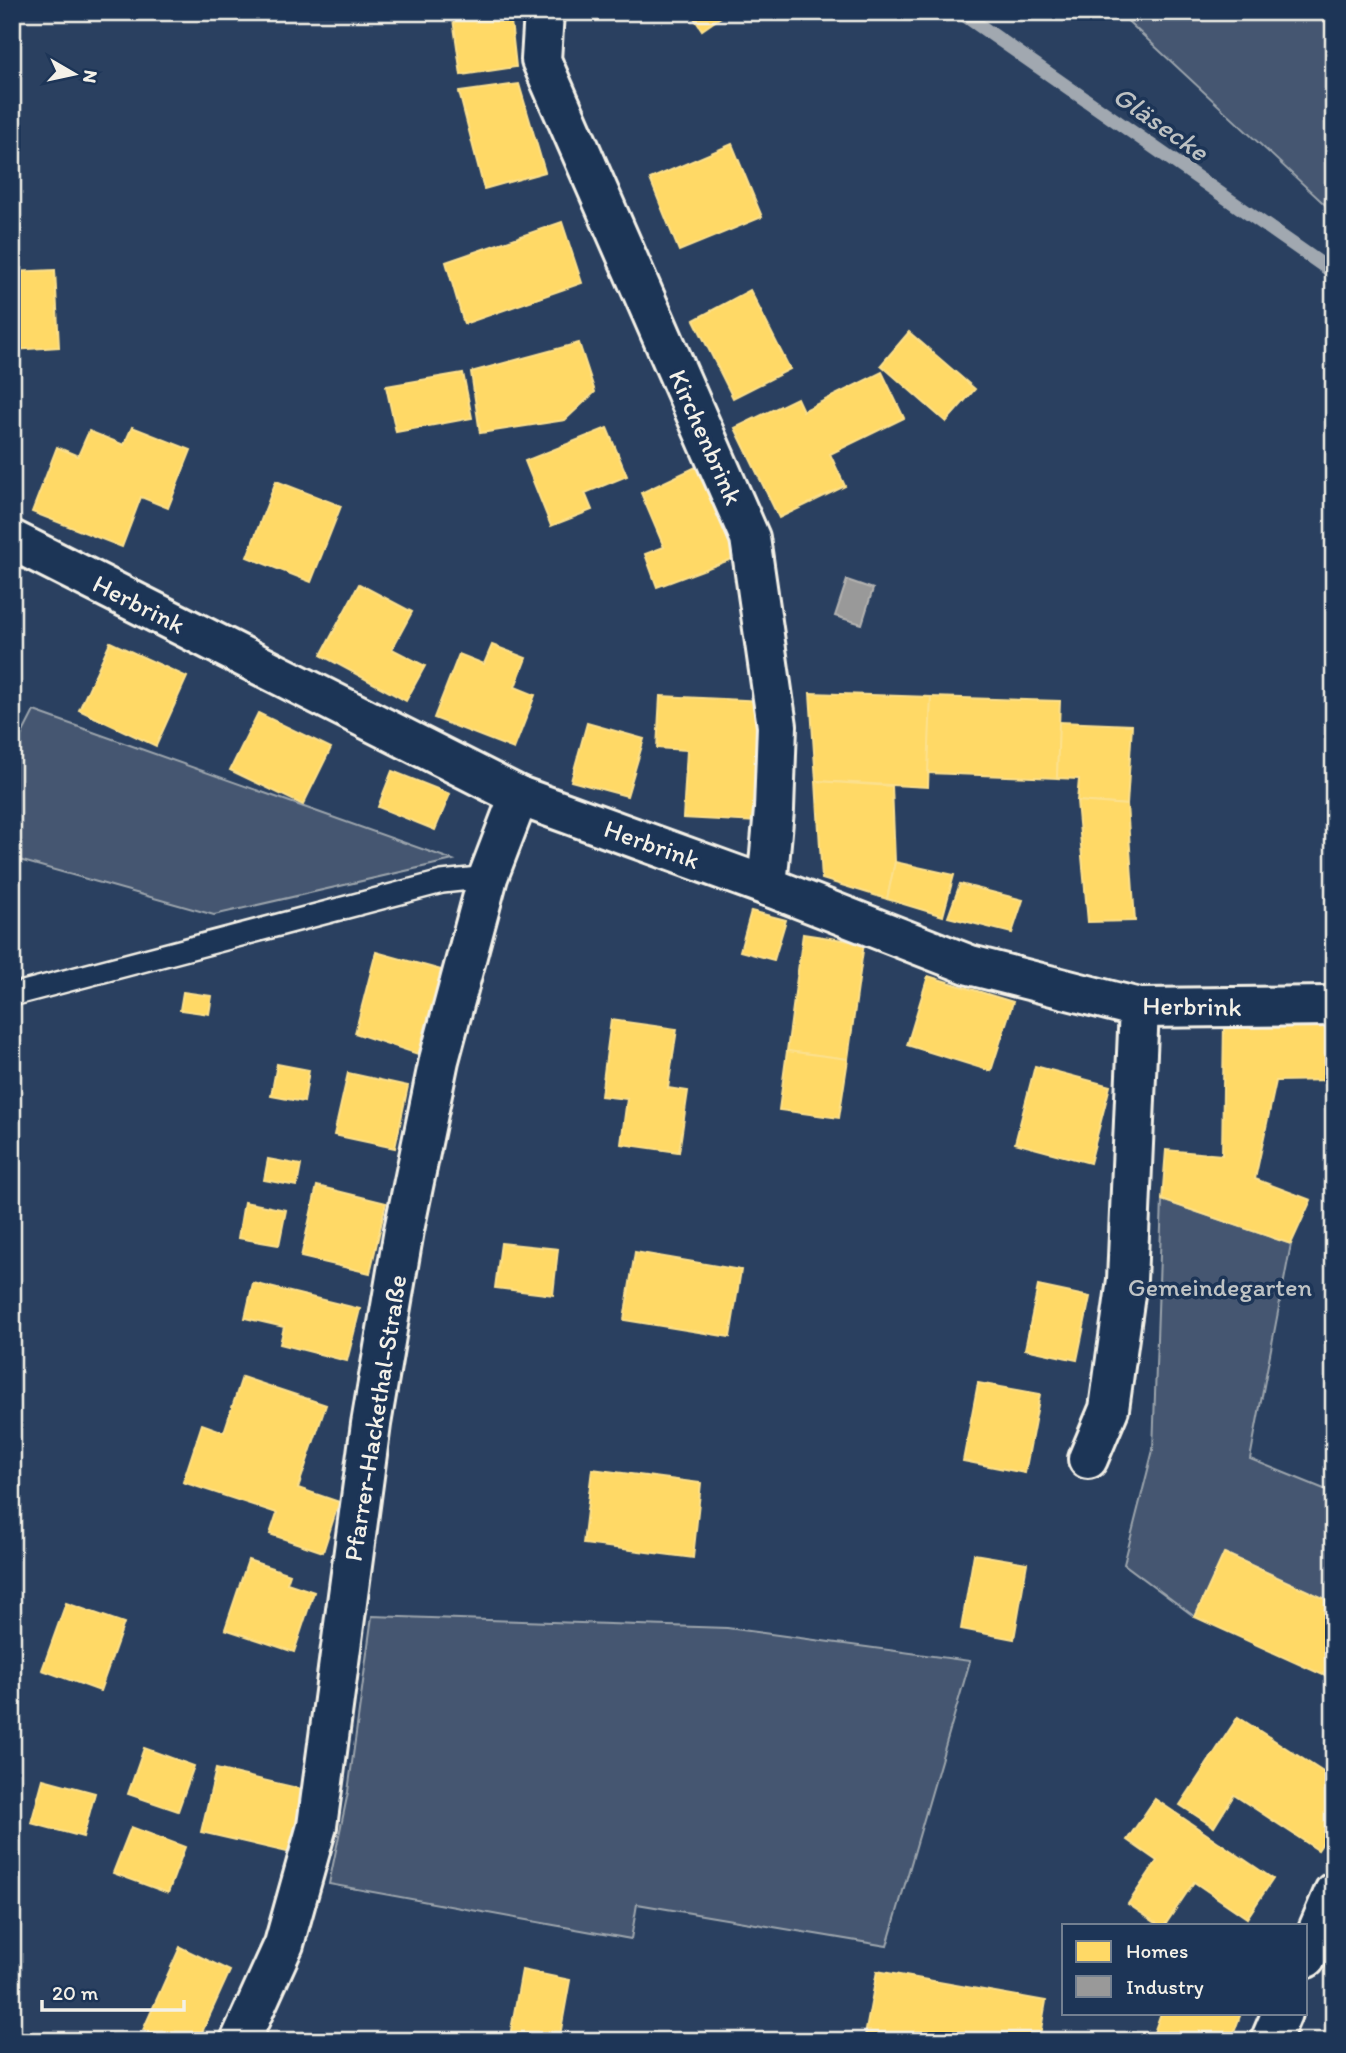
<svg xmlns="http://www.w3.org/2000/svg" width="1346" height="2053" font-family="Itim,sans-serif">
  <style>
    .green { fill: #445771; stroke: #9ca4ac; stroke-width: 2 }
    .homes { fill: #ffd966; stroke: #fce08d; stroke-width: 2 }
    .industry { fill: #999; stroke: #b4b3b1; stroke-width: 2 }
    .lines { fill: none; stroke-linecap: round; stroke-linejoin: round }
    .stream { stroke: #a1a8b0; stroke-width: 14 }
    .service-casing { stroke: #f4f1e8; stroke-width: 26 }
    .minor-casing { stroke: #f4f1e8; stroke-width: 44 }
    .tertiary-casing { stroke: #f4f1e8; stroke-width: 44 }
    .service { stroke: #1d3557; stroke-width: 21 }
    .minor { stroke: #1d3557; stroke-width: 38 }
    .tertiary { stroke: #1d3557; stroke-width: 38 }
    .labels { text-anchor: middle; stroke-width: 7; stroke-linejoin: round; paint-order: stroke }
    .street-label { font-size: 26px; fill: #f4f1e8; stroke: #1d3557 }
    .park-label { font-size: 26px; fill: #bfc3c4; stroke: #1d3557 }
    .water-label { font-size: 28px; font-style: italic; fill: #bdc1c2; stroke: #1d3557 }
  </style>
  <rect width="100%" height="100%" fill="#2a4060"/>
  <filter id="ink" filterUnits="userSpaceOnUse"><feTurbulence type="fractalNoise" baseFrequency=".0143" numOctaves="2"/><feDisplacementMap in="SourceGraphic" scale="14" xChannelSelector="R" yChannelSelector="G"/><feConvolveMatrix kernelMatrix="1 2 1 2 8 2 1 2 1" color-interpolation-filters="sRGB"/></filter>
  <g filter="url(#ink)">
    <!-- green -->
    <g class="green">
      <path d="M1118,12h216v201z"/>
      <path d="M34,711l419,149 -239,55 -202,-57v-104z"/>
      <path d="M1162,1200l129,44 -41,215 84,34v110l-109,-50 -30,64 -71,-53 29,-114z"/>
      <path d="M372,1616l355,12 243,33 -83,285 -250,-42 -6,35 -302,-55 19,-92z"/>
    </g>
    <!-- homes -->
    <g class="homes">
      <path d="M452,12h58l6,55 -55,8z"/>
      <path d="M690,12h38l-26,18z"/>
      <path d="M519,84l26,88 -61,17 -25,-97z"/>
      <path d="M732,144l30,73 -83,34 -29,-72z"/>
      <path d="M562,222l20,61 -118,41 -18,-62z"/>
      <path d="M55,270l4,77 -47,3v-78z"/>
      <path d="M750,290l40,79 -57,29 -39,-78z"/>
      <path d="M909,332l66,57 -29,33 -65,-57z"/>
      <path d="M579,343l16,49 -30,28 -85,13 -9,-61z"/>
      <path d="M882,372l22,46 -74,36 15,32 -66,32 -44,-90 62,-30 6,13z"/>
      <path d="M463,373l9,45 -76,14 -10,-46z"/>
      <path d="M132,427l59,23 -23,58 -27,-11 -19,50 -90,-35 25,-65 21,9 11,-25 35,14z"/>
      <path d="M607,428l20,48 -42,17 7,17 -41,16 -26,-65z"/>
      <path d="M700,465l35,93 -78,29 -12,-33 19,-7 -23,-54z"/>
      <path d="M276,481l65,25 -30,76 -64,-25z"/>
      <path d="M359,584l53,28 -20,37 33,17 -19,35 -85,-46z"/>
      <path d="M110,642l77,35 -31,69 -77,-36z"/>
      <path d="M492,645l34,13 -11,29 20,8 -21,54 -80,-31 25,-64 25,10z"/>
      <path d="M810,693l121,4 -3,90 -112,-6z"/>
      <path d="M660,696l104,5 -6,121 -75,-4 4,-68 -30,-2z"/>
      <path d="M931,697l129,4 -3,77 -129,-5z"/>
      <path d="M258,713l73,35 -28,57 -73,-35z"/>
      <path d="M1059,722l73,3 -5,80 -50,-4 2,-22 -22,-1z"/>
      <path d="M587,723l57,16 -17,57 -56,-15z"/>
      <path d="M392,771l58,23 -15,36 -57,-23z"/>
      <path d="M816,781l76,5 3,76 -8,37 -65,-20z"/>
      <path d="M1077,801l50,4 8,116 -47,1z"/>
      <path d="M895,862l59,13 -11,41 -56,-17z"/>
      <path d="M960,884l63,16 -11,33 -64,-16z"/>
      <path d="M751,911l35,9 -12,40 -34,-9z"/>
      <path d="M803,934l61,9 -16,116 -61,-8z"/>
      <path d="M376,952l65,18 -23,84 -63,-21z"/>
      <path d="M928,976l85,26 -22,69 -84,-26z"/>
      <path d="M183,992l29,4 -3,18 -29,-4z"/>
      <path d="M611,1020l66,9 -9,59 20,3 -9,61 -58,-8 6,-45 -26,-3z"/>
      <path d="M1224,1021l110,4v55l-58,1 -21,98 56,21 -20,44 -129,-44 4,-50 56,5z"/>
      <path d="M787,1051l61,8 -9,59 -60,-8z"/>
      <path d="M277,1064l32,6 -5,32 -33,-6z"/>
      <path d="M1035,1066l75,20 -20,77 -75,-20z"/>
      <path d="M348,1073l60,13 -13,62 -61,-13z"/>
      <path d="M268,1159l33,6 -4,21 -33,-6z"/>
      <path d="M317,1186l69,17 -16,70 -69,-16z"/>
      <path d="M244,1202l42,8 -7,35 -41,-7z"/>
      <path d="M501,1243l57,6 -5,46 -58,-7z"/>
      <path d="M635,1252l106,18 -11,67 -106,-17z"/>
      <path d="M253,1283l107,26 -13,52 -67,-17 4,-17 -39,-9z"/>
      <path d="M1038,1286l52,11 -13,63 -52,-11z"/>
      <path d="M242,1377l84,28 -28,83 41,14 -16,50 -53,-18 7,-21 -94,-31 19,-58 22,8z"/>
      <path d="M978,1383l62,11 -15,79 -62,-12z"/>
      <path d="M592,1469l109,14 -8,75 -110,-14z"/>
      <path d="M1224,1553l110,50v77l-139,-63z"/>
      <path d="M974,1554l53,9 -13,76 -53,-10z"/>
      <path d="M248,1560l42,14 -3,9 27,9 -20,60 -69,-23z"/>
      <path d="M66,1603l58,20 -24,68 -58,-21z"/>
      <path d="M1238,1717l96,62v47l-16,24 -84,-55 -20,32 -34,-22z"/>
      <path d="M144,1748l50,18 -16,45 -50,-17z"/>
      <path d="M216,1769l94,22 -14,63 -95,-22z"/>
      <path d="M43,1779l52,14 -12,44 -52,-14z"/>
      <path d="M1155,1799l118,80 -26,39 -53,-36 -29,43h-6l-31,-21 29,-43 -30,-21z"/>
      <path d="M131,1827l54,20 -17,46 -55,-20z"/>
      <path d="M180,1947l50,24 -32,70h-32l-23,-11z"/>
      <path d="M522,1970l48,10 -11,61h-50z"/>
      <path d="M877,1971l169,30 -7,40h-175z"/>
      <path d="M1161,2013h80l-10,28h-80z"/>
    </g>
    <!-- industry -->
    <path class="industry" d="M847,580l26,9 -11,35 -27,-8z"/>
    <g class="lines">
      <!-- stream -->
      <path class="stream" d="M960,12l374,261"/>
      <!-- service casing -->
      <g class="service-casing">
        <path id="service" d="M12,995l430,-113 46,-5"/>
      </g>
      <!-- minor casing -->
      <g class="minor-casing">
        <g id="minor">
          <path d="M544,12l-3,48 209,478 27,188 -3,84 -7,76"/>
          <path d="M12,540l507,256 248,90 203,79 169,43 195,-2"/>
          <path d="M1088,1459l21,-50 18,-129 12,-272"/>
          <path d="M240,2041l44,-97 33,-118 54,-402 33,-194 35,-170 49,-183 31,-81"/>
        </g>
      </g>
      <!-- tertiary casing -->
      <g class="tertiary-casing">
        <g id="tertiary">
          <path d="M1306,1958l28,-66"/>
          <path d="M1270,2041l12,-28"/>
        </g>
      </g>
      <!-- service -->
      <use href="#service" class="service"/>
      <!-- minor -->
      <use href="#minor" class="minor"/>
      <!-- tertiary -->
      <use href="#tertiary" class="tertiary"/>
    </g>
  </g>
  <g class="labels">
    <!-- street labels -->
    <g class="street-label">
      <text transform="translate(706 437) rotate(66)" y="9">Kirchenbrink</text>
      <text transform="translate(139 604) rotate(27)" y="9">Herbrink</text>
      <text transform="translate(652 844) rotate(20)" y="9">Herbrink</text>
      <text transform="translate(1192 1006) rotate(1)" y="9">Herbrink</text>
      <text transform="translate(375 1418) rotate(-81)" y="9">Pfarrer-Hackethal-Straße</text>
    </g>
    <!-- park labels -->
    <g class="park-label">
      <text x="1220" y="1296">Gemeindegarten</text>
    </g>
    <!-- water labels -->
    <g class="water-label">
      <text transform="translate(1161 123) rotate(35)" y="10">Gläsecke</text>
    </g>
  </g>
  <!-- margin -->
  <rect width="1346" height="2053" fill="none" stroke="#1d3557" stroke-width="42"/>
  <rect x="21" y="21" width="1304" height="2011" fill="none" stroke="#f4f1e8" stroke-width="2.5" filter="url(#ink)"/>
  <!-- legend -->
  <rect x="1062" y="1924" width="245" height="91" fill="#1d3557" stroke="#738091" stroke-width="2"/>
  <rect x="1076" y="1941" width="35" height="21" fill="#ffd966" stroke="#738091" stroke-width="2"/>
  <text x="1126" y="1958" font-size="21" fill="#f4f1e8">Homes</text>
  <rect x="1076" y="1976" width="35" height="21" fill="#999999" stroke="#738091" stroke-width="2"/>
  <text x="1126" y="1994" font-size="21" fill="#f4f1e8">Industry</text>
  <!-- north arrow -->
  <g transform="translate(74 74) rotate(99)" stroke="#1d3557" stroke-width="5" paint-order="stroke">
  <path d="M0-5L12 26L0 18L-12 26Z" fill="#f4f1e8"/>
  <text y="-10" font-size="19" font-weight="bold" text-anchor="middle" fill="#f4f1e8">N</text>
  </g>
  <!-- scale -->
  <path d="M42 2000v10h142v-10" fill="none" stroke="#f4f1e8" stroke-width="3.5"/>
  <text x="52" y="2000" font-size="21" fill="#f4f1e8" stroke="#1d3557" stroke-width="5" paint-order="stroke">20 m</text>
</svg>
